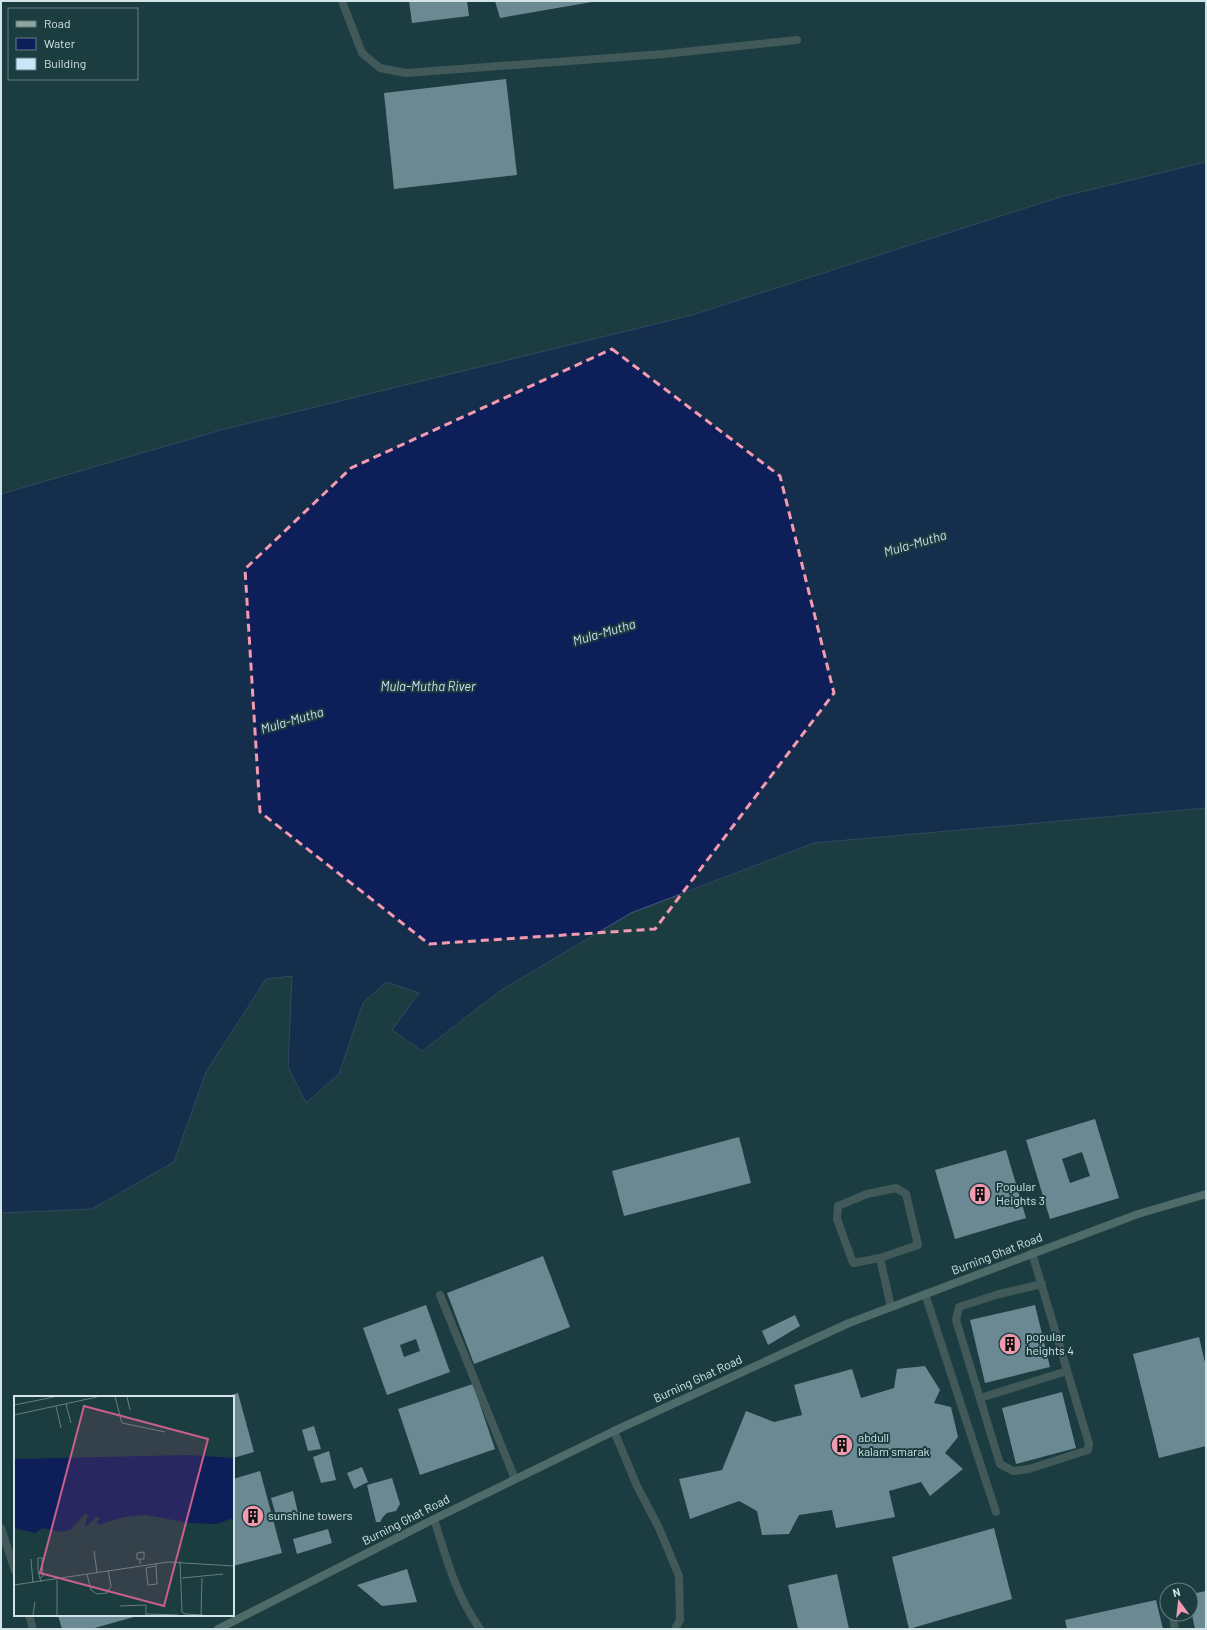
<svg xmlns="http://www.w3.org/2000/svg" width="1207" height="1630" font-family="Barlow,sans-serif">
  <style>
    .water { fill: #0e1e59; stroke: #495983 }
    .building { fill: #c9e6f8; fill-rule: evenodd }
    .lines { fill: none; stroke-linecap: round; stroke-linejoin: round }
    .lane { stroke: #6f7d78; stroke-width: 8 }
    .street { stroke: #6f7d78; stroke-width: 8 }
    .secondary { stroke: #8ea49c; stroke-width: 8 }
    .marked { fill: none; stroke: #f29ab0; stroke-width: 3; stroke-dasharray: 8 5; stroke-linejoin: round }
    .labels { text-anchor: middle; stroke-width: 4; stroke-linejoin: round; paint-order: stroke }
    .poi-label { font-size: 12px; fill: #d2e4e6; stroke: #1b3d40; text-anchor: start }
    .street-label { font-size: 12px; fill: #d2e4e6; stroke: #1b3d40 }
    .water-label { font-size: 13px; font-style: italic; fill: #d4ddf0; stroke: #1b3d40 }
    .inset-road { fill: none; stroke: #648082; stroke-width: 1 }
    .view { fill: #c85f8c; fill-opacity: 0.15; stroke: #c85f8c; stroke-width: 2 }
    .inset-edge { fill: none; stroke: #d2e4e6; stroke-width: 2 }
  </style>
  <rect width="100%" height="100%" fill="#1b3d40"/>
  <!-- water -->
  <path class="water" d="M1206,162v646l-392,35 -183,70 -128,76 -81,62 -30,-21 27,-37 -33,-11 -23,21 -24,71 -33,29 -18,-36 4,-91 -26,3 -60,93 -32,90 -82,47 -91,4v-719l220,-64 471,-115 368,-118z"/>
  <!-- building -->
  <g class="building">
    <path d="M409,1h58l2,15 -57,7z"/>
    <path d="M495,1h97v1l-92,16z"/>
    <path d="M506,79l11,96 -123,14 -10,-96z"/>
    <path d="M1095,1119l24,79 -69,21 -24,-79zM1082,1152l8,24 -20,7 -8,-24z"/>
    <path d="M739,1137l12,46 -127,33 -12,-45z"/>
    <path d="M1006,1150l20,68 -71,21 -20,-69z"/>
    <path d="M543,1256l27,71 -96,37 -27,-71z"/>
    <path d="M426,1305l24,67 -63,23 -24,-67zM416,1339l4,12 -16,6 -4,-12z"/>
    <path d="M1035,1305l15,62 -65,16 -15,-63z"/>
    <path d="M795,1315l5,11 -32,19 -6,-14z"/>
    <path d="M1199,1337l7,30v79l-47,12 -26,-104z"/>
    <path d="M925,1366l15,24 -6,13 17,4 7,30 -13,16 18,16 -33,27 -9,-14 -32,9 6,26 -59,11 -4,-18 -33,5 -10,19 -27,1 -5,-24 -18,-10 -49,18 -11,-40 43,-9 24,-59 28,11 28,-7 -8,-30 58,-16 9,29 33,-10 3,-19z"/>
    <path d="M473,1384l22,65 -75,26 -22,-66z"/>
    <path d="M1062,1392l14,56 -60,16 -14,-56z"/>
    <path d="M238,1393l16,59 -21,6v-61h-9z"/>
    <path d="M314,1426l7,23 -13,2 -6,-21z"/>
    <path d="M329,1451l7,29 -15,3 -8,-26z"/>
    <path d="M362,1467l6,15 -14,7 -7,-16z"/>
    <path d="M260,1471l22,82 -49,13v-87z"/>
    <path d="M392,1478l8,26 -4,7 -9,2 -4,4 -3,5h-4l-9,-37z"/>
    <path d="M293,1491l5,22 -21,6 -6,-21z"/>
    <path d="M994,1528l18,71 -103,30 -17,-72z"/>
    <path d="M328,1529l4,14 -35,11 -4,-15z"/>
    <path d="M407,1569l10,33 -35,4 -25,-21z"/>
    <path d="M837,1574l12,55h-51l-10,-44z"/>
    <path d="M1206,1591v38h-11l-4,-19v-16z"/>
    <path d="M1156,1600l7,29h-96l-2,-9z"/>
    <path d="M58,1615h83l-50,14h-29z"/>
  </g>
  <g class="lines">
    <!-- lane -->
    <g class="lane">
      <path d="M342,1l20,52 18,15 26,5 258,-19 133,-14"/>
      <path d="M880,1258l-27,5 -16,-44 1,-13 29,-12 29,-6 10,6 12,51 -38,13 11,49"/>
      <path d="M925,1294l71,218"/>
      <path d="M440,1295l75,184"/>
      <path d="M614,1431l23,55 22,42 20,48 1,44 -5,9"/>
      <path d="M434,1519c13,41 21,74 46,110"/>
    </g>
    <!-- street -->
    <g class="street">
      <path d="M1032,1253l57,191 -1,6 -59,19 -16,2 -13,-7 -44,-144 3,-13 40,-13 43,-10"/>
      <path d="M980,1398l87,-27"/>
      <path d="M1,1528l14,43"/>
      <path d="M1172,1614l3,15"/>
      <path d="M29,1615l4,14"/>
    </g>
    <!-- secondary -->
    <path class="secondary" d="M218,1629l216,-110 180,-88 235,-108 289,-109 68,-20"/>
  </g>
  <!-- marked area -->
  <path d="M0 0H1207V1630H0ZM612,349l168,127 54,217 -179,236 -226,15 -169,-132 -15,-243 106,-101z" fill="#1b3d40" fill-opacity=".55" fill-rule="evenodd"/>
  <path class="marked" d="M612,349l168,127 54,217 -179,236 -226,15 -169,-132 -15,-243 106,-101z"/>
  <!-- icons -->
  <defs>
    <g id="building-disc" transform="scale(1.15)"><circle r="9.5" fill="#f29ab0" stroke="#1b3d40"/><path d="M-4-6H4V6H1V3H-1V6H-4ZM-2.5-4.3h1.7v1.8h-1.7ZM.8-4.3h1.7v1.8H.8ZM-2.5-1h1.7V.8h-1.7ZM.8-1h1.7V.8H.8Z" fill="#111"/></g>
  </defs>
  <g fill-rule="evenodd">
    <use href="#building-disc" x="980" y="1194"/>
    <use href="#building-disc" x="1010" y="1344"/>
    <use href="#building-disc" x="842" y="1445"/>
    <use href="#building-disc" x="253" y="1516"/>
  </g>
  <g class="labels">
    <!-- poi labels -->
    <g class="poi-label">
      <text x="996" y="1191">Popular<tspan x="996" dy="14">Heights 3</tspan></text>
      <text x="1026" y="1341">popular<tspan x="1026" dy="14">heights 4</tspan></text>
      <text x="858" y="1442">abdull<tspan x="858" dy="14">kalam smarak</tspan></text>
      <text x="268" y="1520">sunshine towers</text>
    </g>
    <!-- street labels -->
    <g class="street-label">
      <text transform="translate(997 1254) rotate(-21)" y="4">Burning Ghat Road</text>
      <text transform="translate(698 1379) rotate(-25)" y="4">Burning Ghat Road</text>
      <text transform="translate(406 1520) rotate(-27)" y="4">Burning Ghat Road</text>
    </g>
    <!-- water labels -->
    <g class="water-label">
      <text transform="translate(915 543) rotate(-16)" y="5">Mula-Mutha</text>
      <text transform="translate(604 632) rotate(-16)" y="5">Mula-Mutha</text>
      <text x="428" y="691">Mula-Mutha River</text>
      <text transform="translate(292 720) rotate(-16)" y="5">Mula-Mutha</text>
    </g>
  </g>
  <!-- overview -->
  <g transform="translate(14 1396)">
    <rect width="220" height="220" fill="#1b3d40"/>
    <path d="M174,59l46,3v62l-4,-1 -13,5 -27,-1 -45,-8 -21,2 -25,8 -3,-3 4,-3 -3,-2 -12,10 3,-13h-3l-15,16 -9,2 -19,-4 -7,5 -21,-5v-69z" fill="#0e1e59"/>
    <path class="inset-road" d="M101,1l7,26 43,9M113,1l3,13M52,8l5,19M0,9l40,-8M42,10l5,22M0,19l83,-18M80,155l3,21M17,163l2,24M166,165l2,51 3,2 18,1M142,167v3l1,18 -9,1 -2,-17 10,-2M126,168v-5h4v-7l-7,1v6h3M73,178l4,16 6,4 10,-1 4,-7 -3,-16M26,182l3,-2 -1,-18h-4v13l3,11M168,182l41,-4M43,184v35M0,189l154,-23 66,4M106,210l26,-1v10M132,218l32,1M19,219l2,-13M187,219l1,-37"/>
    <path class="view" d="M70,10l124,33 -44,167 -124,-33z"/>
    <rect width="220" height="220" class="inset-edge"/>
  </g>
  <!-- border -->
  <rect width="1207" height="1630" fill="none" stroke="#d2e4e6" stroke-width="4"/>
  <!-- legend -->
  <rect x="8" y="8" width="130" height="72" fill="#1b3d40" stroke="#648082"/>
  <rect x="16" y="21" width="20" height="6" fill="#8ea49c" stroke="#648082"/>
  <text x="44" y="28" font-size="12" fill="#d2e4e6">Road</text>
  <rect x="16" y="38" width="20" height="12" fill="#0e1e59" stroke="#648082"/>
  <text x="44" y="48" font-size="12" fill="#d2e4e6">Water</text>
  <rect x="16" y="58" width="20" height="12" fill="#c9e6f8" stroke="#648082"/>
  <text x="44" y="68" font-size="12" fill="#d2e4e6">Building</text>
  <!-- north arrow -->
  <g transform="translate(1179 1602) rotate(345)"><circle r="19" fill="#1b3d40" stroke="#648082"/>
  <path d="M0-3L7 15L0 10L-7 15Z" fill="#f29ab0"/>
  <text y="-6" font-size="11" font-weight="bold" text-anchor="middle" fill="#d2e4e6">N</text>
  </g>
</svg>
